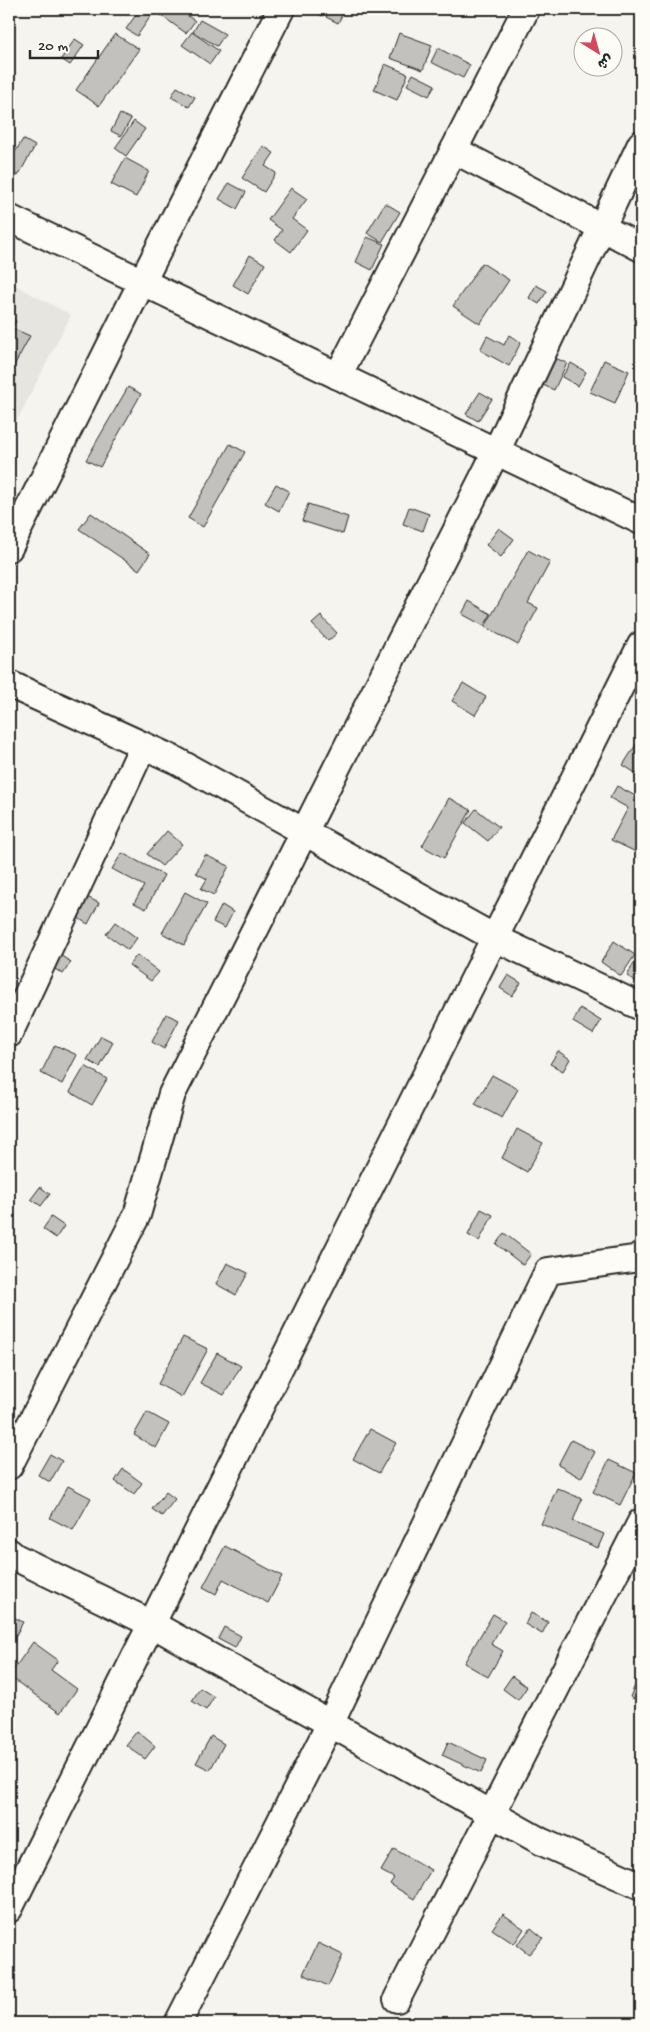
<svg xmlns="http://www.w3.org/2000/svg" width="650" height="2032" font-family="'Gochi Hand','Playpen Sans Arabic',sans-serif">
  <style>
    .built { fill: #e6e5e0 }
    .building { fill: #c2c1be; stroke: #2b2b2b }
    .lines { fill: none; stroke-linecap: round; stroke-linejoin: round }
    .minor-casing { stroke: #2b2b2b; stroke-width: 30 }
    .minor { stroke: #fdfcf7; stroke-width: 26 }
  </style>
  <rect width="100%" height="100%" fill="#f5f4ef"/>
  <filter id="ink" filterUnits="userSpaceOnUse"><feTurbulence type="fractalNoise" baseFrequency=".02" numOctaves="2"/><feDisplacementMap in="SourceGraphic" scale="10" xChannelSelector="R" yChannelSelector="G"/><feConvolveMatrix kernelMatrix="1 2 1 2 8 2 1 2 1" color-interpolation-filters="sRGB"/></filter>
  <g filter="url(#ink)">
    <!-- built -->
    <path class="built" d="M9,282l62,33 -62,121z"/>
    <!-- building -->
    <g class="building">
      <path d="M140,9l11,7 -14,20 -11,-7z"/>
      <path d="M163,9h15l17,12 -9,12 -27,-19z"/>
      <path d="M312,9h15l-5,7z"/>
      <path d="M330,9h15l-7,14 -12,-6z"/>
      <path d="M200,20l25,14 -8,12 -24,-14z"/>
      <path d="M192,32l27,19 -9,13 -28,-19z"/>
      <path d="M399,33l33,12 -9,25 -33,-12z"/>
      <path d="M115,34l24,15 -40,57 -23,-16z"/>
      <path d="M75,39l9,6 -14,20 -9,-6z"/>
      <path d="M438,48l32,17 -7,13 -32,-16z"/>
      <path d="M385,64l23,10 -11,26 -23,-10z"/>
      <path d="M413,74l22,11 -6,11 -22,-11z"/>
      <path d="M177,87l18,10 -6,10 -18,-10z"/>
      <path d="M120,114l11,5 -10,17 -10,-5z"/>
      <path d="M134,121l11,8 -19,27 -11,-8z"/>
      <path d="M23,139l12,7 -17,30 -9,-6v-8z"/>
      <path d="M263,146l11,7 -9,13 11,7 -12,19 -22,-14z"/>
      <path d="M125,158l24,13 -13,26 -25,-13z"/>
      <path d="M229,183l17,9 -9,17 -18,-10z"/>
      <path d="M291,188l16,11 -15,20 15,11 -16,22 -16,-12 7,-10 -14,-10z"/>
      <path d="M385,203l15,9 -18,30 -15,-9z"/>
      <path d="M367,237l17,7 -12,26 -16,-8z"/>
      <path d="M250,255l15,9 -17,30 -15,-9z"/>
      <path d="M482,263l27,17 -29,44 -27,-18z"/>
      <path d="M536,285l11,6 -8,13 -10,-6z"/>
      <path d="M9,317l7,4 -7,13z"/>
      <path d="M641,325v13l-6,-4z"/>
      <path d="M14,329l16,7 -21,39v-37z"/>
      <path d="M509,335l12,7 -12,24 -29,-16 7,-14 17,9z"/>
      <path d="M555,358l12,5 -13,27 -11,-5z"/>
      <path d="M604,360l25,11 -14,32 -25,-11z"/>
      <path d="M571,363l15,9 -8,14 -16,-9z"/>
      <path d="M128,387l13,7 -41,73 -14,-7z"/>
      <path d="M480,392l12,7 -14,22 -12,-7z"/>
      <path d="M230,444l15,8 -42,75 -15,-9z"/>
      <path d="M276,484l13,7 -10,20 -14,-8z"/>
      <path d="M308,504l40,13 -5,17 -41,-13z"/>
      <path d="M409,507l20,7 -6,17 -20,-7z"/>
      <path d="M91,513l59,41 -11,16 -60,-41z"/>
      <path d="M499,528l15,11 -13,18 -15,-12z"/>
      <path d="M528,550l22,12 -22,41 10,5 -20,37 -33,-18z"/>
      <path d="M469,601l22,13 -7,12 -22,-12z"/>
      <path d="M321,616l16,17 -9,8 -16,-17z"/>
      <path d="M463,683l23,14 -11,18 -23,-14z"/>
      <path d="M637,743l4,3v22l-4,6 -14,-9z"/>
      <path d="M617,786l24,13v43l-5,10 -25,-12 17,-32 -18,-10z"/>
      <path d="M449,798l22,12 -27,48 -22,-12z"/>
      <path d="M476,809l23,18 -11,14 -23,-18z"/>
      <path d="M167,831l15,13 -20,22 -15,-12z"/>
      <path d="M122,853l42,22 -18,34 -12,-6 10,-17 -32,-17z"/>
      <path d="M205,855l24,11 -15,29 -13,-6 6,-10 -11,-6z"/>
      <path d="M185,892l22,12 -23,41 -22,-12z"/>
      <path d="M87,897l12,6 -11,21 -12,-7z"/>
      <path d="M222,905l11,7 -8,16 -12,-6z"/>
      <path d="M115,922l22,16 -9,12 -22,-16z"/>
      <path d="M614,941l21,14 -14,21 -20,-14z"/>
      <path d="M58,954l13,8 -8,12 -13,-8z"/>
      <path d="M137,955l22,17 -8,9 -22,-16z"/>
      <path d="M635,961l6,4v19l-14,-8z"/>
      <path d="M508,975l13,8 -9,13 -12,-8z"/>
      <path d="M580,1008l21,13 -8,13 -20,-12z"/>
      <path d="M166,1014l13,6 -15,29 -12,-7z"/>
      <path d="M101,1036l12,6 -13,25 -13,-7z"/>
      <path d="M55,1045l22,10 -15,29 -21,-11z"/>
      <path d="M558,1051l12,8 -7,12 -13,-7z"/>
      <path d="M85,1066l22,13 -15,26 -22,-13z"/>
      <path d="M492,1075l26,14 -16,29 -27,-14z"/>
      <path d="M517,1129l26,14 -16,29 -25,-14z"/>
      <path d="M40,1187l10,7 -9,12 -10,-7z"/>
      <path d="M481,1209l12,6 -14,26 -11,-6z"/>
      <path d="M51,1217l13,9 -8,12 -13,-9z"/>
      <path d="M504,1233l27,21 -8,11 -27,-21z"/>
      <path d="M227,1263l21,10 -12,22 -20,-11z"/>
      <path d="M183,1337l25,12 -26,48 -24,-13z"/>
      <path d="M217,1353l24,13 -17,29 -24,-12z"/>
      <path d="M147,1412l22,12 -13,24 -22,-13z"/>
      <path d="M370,1429l26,14 -17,30 -26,-14z"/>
      <path d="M571,1440l24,12 -14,26 -23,-13z"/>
      <path d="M50,1454l12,7 -12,21 -12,-7z"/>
      <path d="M609,1460l27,13 -16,32 -27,-13z"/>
      <path d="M123,1469l19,14 -8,11 -19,-13z"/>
      <path d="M68,1486l23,12 -18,32 -23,-12z"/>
      <path d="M557,1488l25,11 -9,22 31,13 -6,14 -57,-24z"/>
      <path d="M166,1492l9,7 -13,17 -10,-7z"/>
      <path d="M225,1546l57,30 -14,27 -45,-24 -7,15 -13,-7z"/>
      <path d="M531,1613l17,9 -6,12 -17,-10z"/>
      <path d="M493,1614l12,7 -14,23 12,7 -15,26 -24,-14z"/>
      <path d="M9,1615l14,7 -14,26z"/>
      <path d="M224,1627l17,9 -6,12 -17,-9z"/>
      <path d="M33,1642l25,18 -7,10 26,19 -17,24 -51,-37z"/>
      <path d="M641,1671v31l-11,-5z"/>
      <path d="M512,1676l15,11 -9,13 -15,-11z"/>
      <path d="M200,1688l14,9 -8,13 -14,-9z"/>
      <path d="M137,1731l18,15 -10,13 -19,-14z"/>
      <path d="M211,1736l13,8 -14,26 -14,-7z"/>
      <path d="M448,1742l39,18 -6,13 -39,-18z"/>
      <path d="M394,1849l37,21 -17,29 -24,-15 4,-6 -13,-7z"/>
      <path d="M503,1914l21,15 -10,15 -22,-15z"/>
      <path d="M531,1928l12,10 -14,16 -12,-9z"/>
      <path d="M318,1943l25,12 -15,31 -25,-12z"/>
    </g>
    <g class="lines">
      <!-- minor casing -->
      <g class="minor-casing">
        <g id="minor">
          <path d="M454,150l187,98"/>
          <path d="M9,218l632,303"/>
          <path d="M338,376l188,-367"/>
          <path d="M9,548l133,-266 139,-273"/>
          <path d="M9,684l166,76 320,178 146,69"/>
          <path d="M9,1034l134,-288"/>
          <path d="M9,1466l128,-251 35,-121 324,-642 145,-308"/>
          <path d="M9,1552l6,5 137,67 390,218 99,44"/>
          <path d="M9,1909l632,-1264"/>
          <path d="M397,1999l244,-477"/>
          <path d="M178,2023l152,-299 218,-453 92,-13 1,-3"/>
        </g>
      </g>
      <!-- minor -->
      <use href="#minor" class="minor"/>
    </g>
  </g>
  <!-- margin -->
  <rect width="650" height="2032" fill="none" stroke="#fdfcf7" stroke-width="30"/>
  <rect x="15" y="15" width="620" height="2002" fill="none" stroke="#2b2b2b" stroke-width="2" filter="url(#ink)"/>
  <!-- north arrow -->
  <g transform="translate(598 52) rotate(143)"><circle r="24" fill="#fdfcf7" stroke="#a9a8a5"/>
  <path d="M0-4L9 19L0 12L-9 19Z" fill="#d1495b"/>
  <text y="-8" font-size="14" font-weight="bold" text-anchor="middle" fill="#2b2b2b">ش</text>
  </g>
  <!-- scale -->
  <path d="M30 50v8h68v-8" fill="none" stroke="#2b2b2b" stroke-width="2.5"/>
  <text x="38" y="50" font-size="15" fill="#2b2b2b" stroke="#fdfcf7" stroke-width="4" paint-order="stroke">20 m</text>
</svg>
